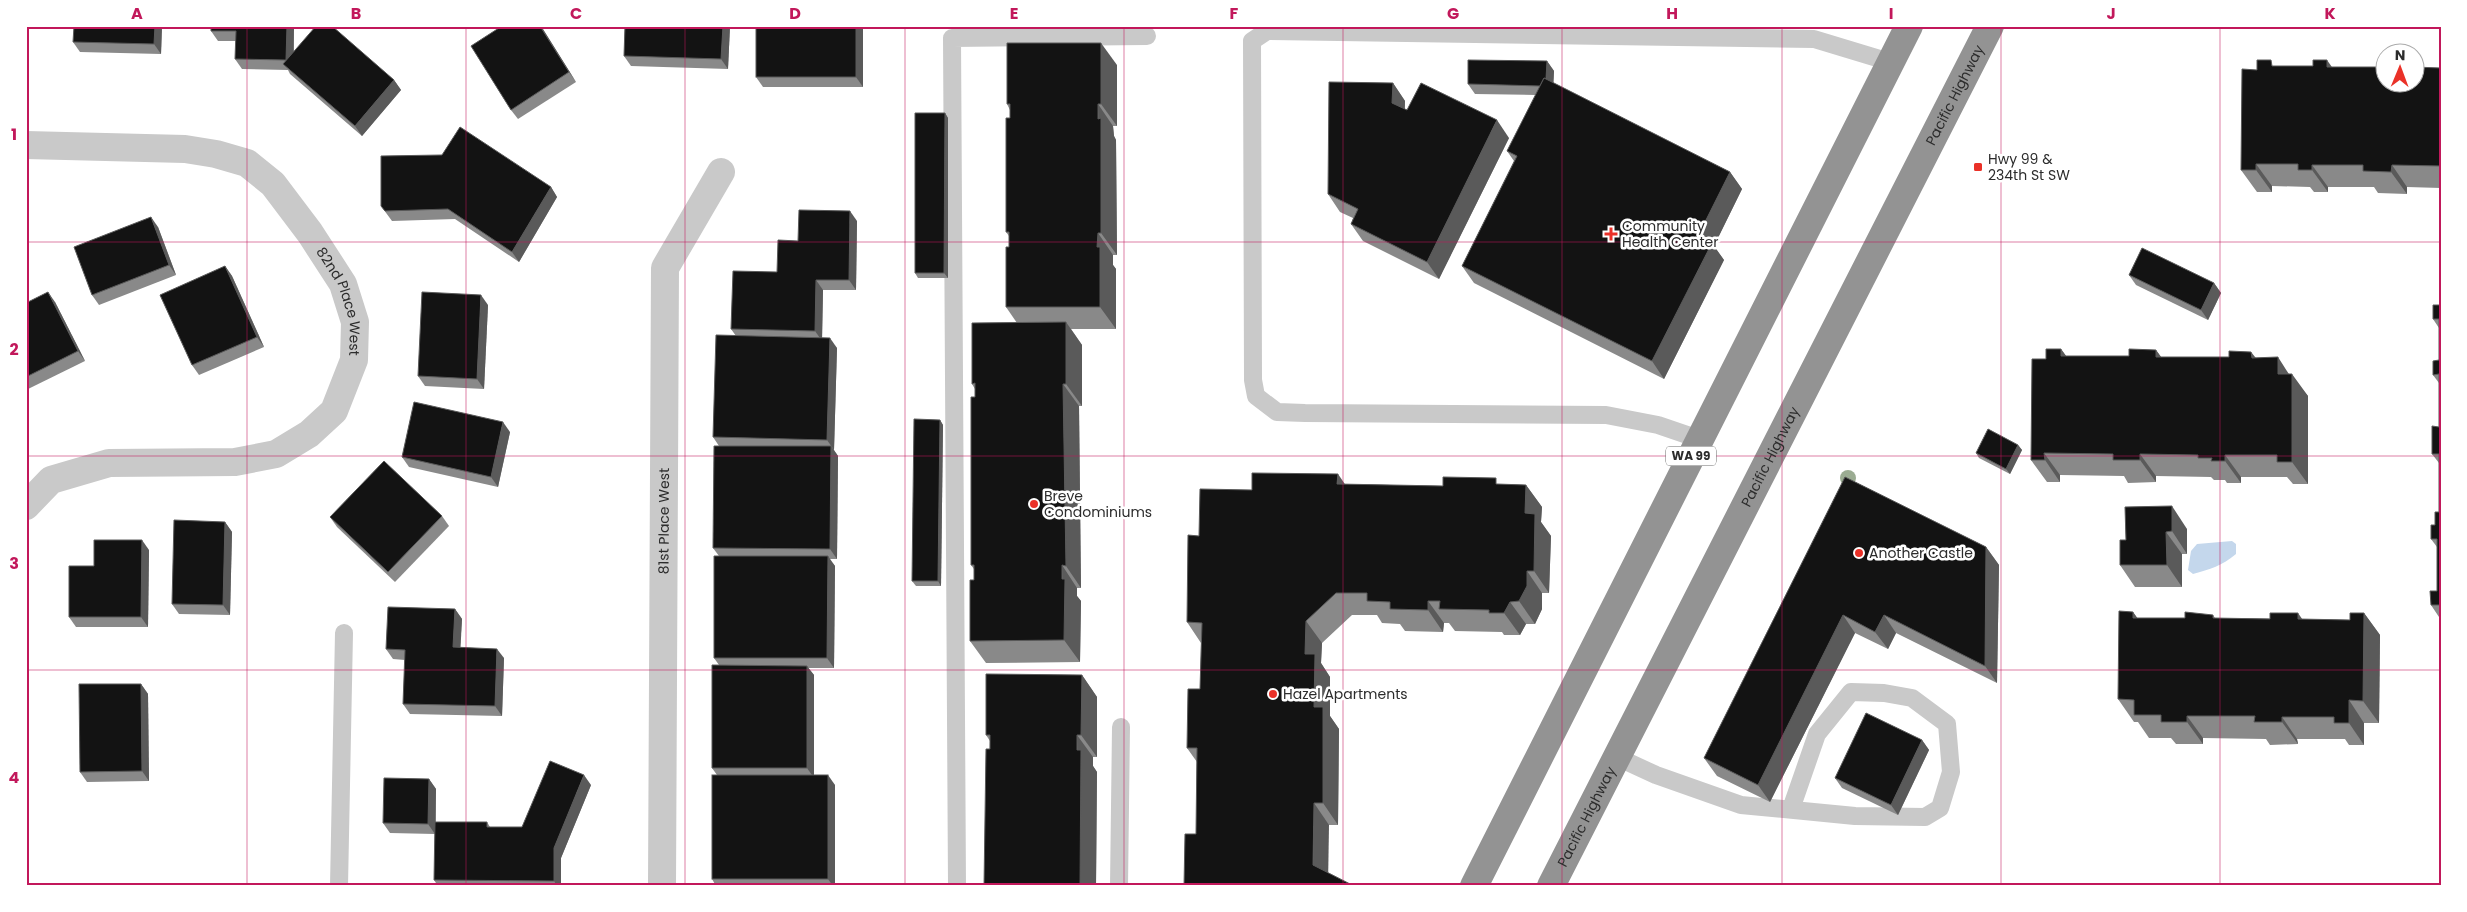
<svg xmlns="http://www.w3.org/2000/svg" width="2467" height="912" font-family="Poppins,sans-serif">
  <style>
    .water { fill: #c4d7ec }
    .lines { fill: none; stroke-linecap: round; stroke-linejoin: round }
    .lane { stroke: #c9c9c9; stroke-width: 18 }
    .street { stroke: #c9c9c9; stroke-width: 28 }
    .highway { stroke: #939393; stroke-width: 28 }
    .tree { fill: #9bac92 }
    .wall { fill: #898989 }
    .shaded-wall { fill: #5a5a5a }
    .building { fill: #131313; stroke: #5a5a5a }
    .grid { fill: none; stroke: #c2185b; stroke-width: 1; stroke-opacity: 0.55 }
    .poi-dot { fill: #ea3128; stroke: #fff; stroke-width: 2 }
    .labels { text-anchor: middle; stroke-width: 5; stroke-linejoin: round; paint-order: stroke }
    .shield { fill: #fff; stroke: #6b6b6b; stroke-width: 1 }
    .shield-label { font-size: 12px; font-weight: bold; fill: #2c2c2c }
    .street-label { font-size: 14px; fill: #2c2c2c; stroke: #fff }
    .poi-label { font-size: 14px; fill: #2c2c2c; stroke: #fff; text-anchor: start }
    .neatline { fill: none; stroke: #c2185b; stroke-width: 2 }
    .grid-label { font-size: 16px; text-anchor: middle; font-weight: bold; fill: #c2185b }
  </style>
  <rect width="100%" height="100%" fill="#fff"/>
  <!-- water -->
  <path class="water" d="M2232,541l4,3v10c-14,12 -26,15 -43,20l-5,-4 3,-19 6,-7z"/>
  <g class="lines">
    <!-- lane -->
    <g class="lane">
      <path d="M1699,439l-41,-14 -52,-10 -301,-2 -28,-1 -21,-16 -3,-16 -1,-339 15,-10 547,8 76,23"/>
      <path d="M1617,757l39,18 85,30 114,11 70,1 15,-9 11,-36 -4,-48 -35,-26 -28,-5 -33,-1 -34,42 -26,75"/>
      <path d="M339,886l5,-253"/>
      <path d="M957,886l-5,-848 195,-2"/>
      <path d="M1119,886l2,-159"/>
    </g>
    <!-- street -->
    <g class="street">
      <path id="s1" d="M26,145l159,4 31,5 31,9 26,21 37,49 33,51 12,38 -1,38 -20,51 -25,23 -33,20 -41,8 -126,1 -58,17 -25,26"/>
      <path id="s2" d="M662,886l3,-618 56,-96"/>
    </g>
    <!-- highway -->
    <g class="highway">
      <path d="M1474,886l435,-860"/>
      <path id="s3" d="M1551,886l439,-860"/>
    </g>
  </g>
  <!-- trees -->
  <circle class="tree" cx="1848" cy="478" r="8"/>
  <!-- wall -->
  <g class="wall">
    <path d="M162,26l-1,28 -81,-2 -7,-10z"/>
    <path d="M294,26v26l100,28 7,10 -39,46 -72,-62 -2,-4 -46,-1 -7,-10 1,-18h-18l-7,-10z"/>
    <path d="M541,26l35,56 -58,37 -7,-9z"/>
    <path d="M625,26h105l-2,43 -97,-3 -7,-10z"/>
    <path d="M863,26v61h-100l-7,-10z"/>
    <path d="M1547,61l7,10 -1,12 177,89 12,17 -28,57 10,14 -60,119 -190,-96 -12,-17 52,-105 -7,-10 29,-56 -61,-1 -7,-10z"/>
    <path d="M1117,65v61h-4l1,10 2,4 1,115h-4v10l3,4v60h-45l11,16v61h-3l2,182h-4v8l4,5 -1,61 -94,1 -16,-22 4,-61v-11l-3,-4 4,-168v-8l-3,-5 45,-61 -11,-16 3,-60v-11l-3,-4 4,-114v-8l-3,-6z"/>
    <path d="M2275,66l56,1 53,15 57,-14v120l-34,-1v7l-29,-1 -4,-6h-46v5h-14l-4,-5 -38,-1v6h-15l-16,-22 16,-100z"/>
    <path d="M1393,83l12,18v8l104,29 -70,141 -76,-38 -12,-17 2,-6 -13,-6 -12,-18z"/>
    <path d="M945,113l3,5v160h-30l-3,-5z"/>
    <path d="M551,187l6,10 -38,65 -64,-43 -63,2 -11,-15z"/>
    <path d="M857,221l-1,69h-33l-1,48 15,10 -3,102 4,6 -1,103h-8l6,7 -1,102h-26l6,7v100l21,10v101h-119l-4,-7 5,-104 -5,-7 7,-103 -5,-7 5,-102 -6,-8 6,-102 -6,-9 23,-101 -5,-7 46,-57 21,-31z"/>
    <path d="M158,227l18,48 -77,30 -7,-10z"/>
    <path d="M225,266l7,10 32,71 -65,28 -7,-10z"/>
    <path d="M2129,275l85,8 7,10 -13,27 -72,-35z"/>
    <path d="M55,302l30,59 -59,29v-87z"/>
    <path d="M488,305l-4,84 -59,-3 -7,-10z"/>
    <path d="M2441,305v315l-10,-15 6,-14v-44l-6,-8 8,-27v-49l-7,-9 7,-27v-44l-6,-8 6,-15v-32l-6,-9z"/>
    <path d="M2061,349l5,7h63l27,-6 5,7h68l22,-5 5,6 33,16 19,22v88h-15l-6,-7h-46v6h-14l-2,-3h-11l-3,-3 -55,-1v6l-28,1 -4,-7 -64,-1v7h-13l-16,-22 15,-101z"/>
    <path d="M940,420l3,5 -2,161h-25l-4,-5z"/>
    <path d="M510,432l-12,55 -89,-20 -7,-10z"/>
    <path d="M2018,445l4,5 -12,24 -31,-16 -3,-5z"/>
    <path d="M1845,477l141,70 13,18 -2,118 -101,-50 -8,16 -33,-16 -85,169 -53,-26 -13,-18z"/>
    <path d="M1345,484l98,2 57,-2 26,1 16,22 -1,15 10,14 -2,57h-7v16l-7,15h-9l-6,11h-16l-2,-3 -47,-1 -6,-8h-5l-1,9 -38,-1 -5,-7 -18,-1 -5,-8h-25l-30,28 -1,20 9,14v39l9,13 -1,96h-9l-133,9 1,-72 -10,-14 13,-59 1,-46 -14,-21 12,-86 53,-46z"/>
    <path d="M2125,507l62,22v25h-5v33h-47l-15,-22 6,-25z"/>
    <path d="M442,516l7,10 -54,56 -58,-55 -7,-10z"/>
    <path d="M225,522l7,10 -2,83 -51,-1 -7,-10z"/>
    <path d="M149,550l-1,77h-72l-7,-10 25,-51z"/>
    <path d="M455,609l7,10 -2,28 44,11 -2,58 -92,-2 -7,-10 2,-44 -12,-1 -7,-10z"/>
    <path d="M2133,612l4,6h48l28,-3 2,3 87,1 48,1 14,-7 16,22 -1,88h-15v22h-15l-4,-6h-48l1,5 -28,1 -4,-6 -63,-1v6h-27l-5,-6h-22l-11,-16h-4l-16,-23z"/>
    <path d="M1082,675l15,22v60h-4v9l4,6 -1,114h-112l6,-145 -4,-6z"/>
    <path d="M141,684l7,10 1,87 -62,1 -7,-10z"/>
    <path d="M1922,740l7,10 -31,65 -56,-27 -7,-10z"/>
    <path d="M429,779l7,10v33h51l3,5h32l69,-42 -30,73v28h-123l-4,-6 1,-46 -45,-1 -7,-10z"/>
  </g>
  <!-- shaded-wall -->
  <g class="shaded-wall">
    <path d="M155,26h7l-1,28 -7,-10z"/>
    <path d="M287,26h7l-1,44 -7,-10z"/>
    <path d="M540,26h1l35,56 -7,-10z"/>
    <path d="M723,26h7l-2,43 -7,-10z"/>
    <path d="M856,26h7v61l-7,-10z"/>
    <path d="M1101,43l16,22v61l-16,-22z"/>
    <path d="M2327,60l16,23 -16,-16z"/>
    <path d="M1547,61l7,10 -1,25 -7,-10z"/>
    <path d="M394,80l7,10 -39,46 -7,-10z"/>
    <path d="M1393,83l12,18 -1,19 -12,-17z"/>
    <path d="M1098,104l15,22 1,10 2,4 1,115 -16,-22z"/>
    <path d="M945,113l3,5v160l-4,-5z"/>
    <path d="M1497,120l12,18 -70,141 -12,-17z"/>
    <path d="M2256,164l16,22v6l-16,-22z"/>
    <path d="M2312,165l16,22v5l-16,-22z"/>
    <path d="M2392,165l15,22v7l-16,-22z"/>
    <path d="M1730,172l12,17 -28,57 10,14 -60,119 -12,-18 46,-125z"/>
    <path d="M551,187l6,10 -38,65 -7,-10z"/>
    <path d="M850,211l7,10 -1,69 -7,-10z"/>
    <path d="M151,217l7,10 18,48 -7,-10z"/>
    <path d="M1098,233l15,22v10l3,4v60l-16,-22 -3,-60z"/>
    <path d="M225,266l7,10 32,71 -7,-10z"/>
    <path d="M816,280l7,10 -1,51 -7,-10z"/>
    <path d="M2214,283l7,10 -13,27 -7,-10z"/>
    <path d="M48,292l7,10 30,59 -7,-10z"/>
    <path d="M481,295l7,10 -4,84 -7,-10z"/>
    <path d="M1066,322l16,23v61l-16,-22z"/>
    <path d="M830,338l7,10 -3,102 -7,-10z"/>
    <path d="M2061,349l16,22 -16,-15z"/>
    <path d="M2156,350l16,22 -16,-15z"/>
    <path d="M2251,352l16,22 -15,-16z"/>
    <path d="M2278,357l14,22v-5l16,22v88l-16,-22 -14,-88z"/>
    <path d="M1063,384l16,22 2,182 -15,-22z"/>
    <path d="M940,420l3,5 -2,161 -3,-5z"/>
    <path d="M503,422l7,10 -12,55 -7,-10z"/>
    <path d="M2018,445l4,5 -12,24 -4,-5z"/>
    <path d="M831,446l7,10 -1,103 -7,-10z"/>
    <path d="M2044,453l16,22v7l-15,-22z"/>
    <path d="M2140,454l16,22v6l-16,-22z"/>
    <path d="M2225,455l16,22v6l-16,-22z"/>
    <path d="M1338,474l15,22 -16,-12z"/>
    <path d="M1526,485l16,22 -1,15 10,14 -2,57 -15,-22 -9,-58z"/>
    <path d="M2172,506l15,23v25l-15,-23z"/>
    <path d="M225,522l7,10 -2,83 -7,-10z"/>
    <path d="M2166,532l16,22v33l-15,-22z"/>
    <path d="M142,540l7,10 -1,77 -7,-10z"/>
    <path d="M1986,547l13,18 -2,118 -12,-17z"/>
    <path d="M828,556l7,10 -1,102 -7,-10z"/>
    <path d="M1062,565l15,23v8l4,5 -1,61 -16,-22z"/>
    <path d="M1527,571l15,22v16l-7,15 -16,-23z"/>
    <path d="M1428,601l16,22 -1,9 -15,-22z"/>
    <path d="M1510,602l16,22 -6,11 -16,-22z"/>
    <path d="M455,609l7,10 -2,38 -7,-10z"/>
    <path d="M2133,612l16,22 -16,-16z"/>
    <path d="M2298,613l15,22 -15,-16z"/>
    <path d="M2364,613l16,22 -1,88 -16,-22z"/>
    <path d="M1843,615l12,18 -85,169 -12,-17z"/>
    <path d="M1884,615l12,18 -8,16 -13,-17z"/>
    <path d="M1306,621l16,22 -1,20 9,14v39l9,13 -1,96 -15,-22 -9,-96 -9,-53z"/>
    <path d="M497,649l7,9 -2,58 -7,-10z"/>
    <path d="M807,666l7,9v103l-7,-10z"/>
    <path d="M1082,675l15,22v60l-16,-22z"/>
    <path d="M141,684l7,10 1,87 -7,-10z"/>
    <path d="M2349,700l15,23v22l-15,-22z"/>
    <path d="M2187,716l16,22v6l-16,-22z"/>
    <path d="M2282,717l15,22 1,5 -16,-22z"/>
    <path d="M1077,735l16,22v9l4,6 -1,114h-16z"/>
    <path d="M1922,740l7,10 -31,65 -7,-10z"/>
    <path d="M584,775l7,10 -30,73v28h-4l-3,-5v-33z"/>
    <path d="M828,775l7,10v101h-2l-5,-7z"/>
    <path d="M429,779l7,10 -1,45 -7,-10z"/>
    <path d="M1314,803l15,22 -1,61 -15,-21z"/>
  </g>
  <!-- building -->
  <g class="building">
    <path d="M74,26h81l-1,18 -81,-2z"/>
    <path d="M211,26h76l-1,34 -51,-1 1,-28h-25z"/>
    <path d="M316,26h16l62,54 -39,46 -72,-62z"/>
    <path d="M502,26h38l29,46 -58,38 -40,-64z"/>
    <path d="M625,26h98l-2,33 -97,-3z"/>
    <rect x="756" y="26" width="100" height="51"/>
    <path d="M1007,43h94v61h-3v15l3,-1v115h-3l-1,14h3v60h-94v-60h3v-15h-3v-114h4v-14h-3z"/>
    <path d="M1468,60l79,1 -1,18 -2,-1 -4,8 -72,-2z"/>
    <path d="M2257,60h14l1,6h41v-6h14v7h52v-6h5v21h30v-15l27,1v98l-49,-1 -1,7 -28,-1v-6h-51v5h-14v-6h-42v6h-15l1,-101 15,1z"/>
    <path d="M1544,78l186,94 -32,64 14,7 -60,118 -190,-95 55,-110 -10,-5z"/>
    <path d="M1329,82l64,1 -1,20 15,7 14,-27 76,37 -70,142 -76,-38 7,-15 -30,-15z"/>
    <path d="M915,113h30l-1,160h-29z"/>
    <path d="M460,127l91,60 -39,65 -64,-43 -63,2 -4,-5v-50l61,-1z"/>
    <path d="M799,210l51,1 -1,69h-33l-1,51 -84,-2 2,-58 44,1 1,-32 20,1z"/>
    <path d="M151,217l18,48 -77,30 -18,-48z"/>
    <path d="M2142,248l72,35 -13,27 -72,-35z"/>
    <path d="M225,266l32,71 -65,28 -32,-70z"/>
    <path d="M48,292l30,59 -52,26v-74z"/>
    <path d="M422,292l59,3 -4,84 -59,-3z"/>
    <path d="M2433,305h8v300h-10l-1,-14h7v-52h-6v-14h4v-13h4v-58h-7v-28l7,1v-53l-6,1v-14l6,-1v-41h-6z"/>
    <path d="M1066,322v62h-3l3,182 -4,-1v14h3l-1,61 -94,1v-61h4v-15h-3v-168h4v-14l-3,1v-61z"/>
    <path d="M716,335l114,3 -3,102 -114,-3z"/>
    <path d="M2046,349h15v7h68v-7l27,1v7h73v-6l22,1 1,6 26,-1v17h14v88h-15v-7h-52v6h-14l1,-3h-14v-3l-58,-1v6h-27v-6l-69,-1 1,7h-14l1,-101h14z"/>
    <path d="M414,402l89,20 -12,55 -89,-20z"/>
    <path d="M914,419l26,1 -2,161h-26z"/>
    <path d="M1988,429l30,16 -12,24 -30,-16z"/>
    <path d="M714,446h117l-1,103 -117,-1z"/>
    <path d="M384,461l58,55 -54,56 -58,-55z"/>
    <path d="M1252,473l86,1 -1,10 106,2v-9l53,1v6l30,1 -1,28 10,1 -1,57h-7v15l-8,15 -9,1 -6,11h-15v-3l-50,-1 1,-8h-12v9l-38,-1v-7l-23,-1v-8h-31l-30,28 -1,33h10l-1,53h9v96h-9l-1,62 41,21h-170l1,-52h11l1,-86h-10l1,-59h12l2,-66 -15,-1 1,-87 11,1 1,-47 52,1z"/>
    <path d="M1845,477l141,70 -1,119 -101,-51 -9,17 -32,-17 -85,170 -54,-27z"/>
    <path d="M2172,506v25l-6,1 1,33h-47v-25h6l-1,-33z"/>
    <path d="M174,520l51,2 -2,83 -51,-1z"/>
    <path d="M94,540h48l-1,77h-72v-51h25z"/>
    <path d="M714,556h114l-1,102h-113z"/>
    <path d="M388,607l67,2 -2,38 44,2 -2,57 -92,-2 2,-54 -19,-1z"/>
    <path d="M2119,611l14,1v6h52v-6l28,3v3l57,1v-6h28v6l52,1v-7h14l-1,88 -14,-1v23h-15v-6h-52v5h-28l1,-6h-68v6h-26v-7h-27v-15l-16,-1z"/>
    <path d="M712,665l95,1v102h-95z"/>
    <path d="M986,674l96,1 -1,60h-4v15h4l-1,136h-96l2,-137h4v-14h-4z"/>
    <path d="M79,684h62l1,87 -62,1z"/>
    <path d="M1866,713l56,27 -31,65 -56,-27z"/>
    <path d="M550,761l34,14 -30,73v33l-120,-1 1,-58h52v5h35z"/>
    <rect x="712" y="775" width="116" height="104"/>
    <path d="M384,778l45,1 -1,45 -45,-1z"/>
  </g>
  <!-- grid -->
  <path class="grid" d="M247,26v860M466,26v860M685,26v860M905,26v860M1124,26v860M1343,26v860M1562,26v860M1782,26v860M2001,26v860M2220,26v860M26,242h2415M26,456h2415M26,670h2415"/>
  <!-- markers -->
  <g class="poi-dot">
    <rect x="1973" y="162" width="10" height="10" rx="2.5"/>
    <path d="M1608.5 226.5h5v5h5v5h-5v5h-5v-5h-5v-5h5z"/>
    <circle cx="1034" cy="504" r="5"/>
    <circle cx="1859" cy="553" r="5"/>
    <circle cx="1273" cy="694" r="5"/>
  </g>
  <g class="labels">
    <!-- shield labels -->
    <rect class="shield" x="1666" y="446.5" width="50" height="19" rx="4"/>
    <g class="shield-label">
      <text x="1691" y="460">WA 99</text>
    </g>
    <!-- street labels -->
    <g class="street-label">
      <text dy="5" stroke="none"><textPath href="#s3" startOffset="888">Pacific Highway</textPath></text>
      <text dy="5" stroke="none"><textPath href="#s1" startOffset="394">82nd Place West</textPath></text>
      <text dy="5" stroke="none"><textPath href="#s3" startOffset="482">Pacific Highway</textPath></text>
      <text dy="5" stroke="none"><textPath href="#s2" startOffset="365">81st Place West</textPath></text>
      <text dy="5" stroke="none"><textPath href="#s3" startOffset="78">Pacific Highway</textPath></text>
    </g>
    <!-- poi labels -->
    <g class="poi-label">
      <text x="1988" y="164">Hwy 99 &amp;<tspan x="1988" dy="16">234th St SW</tspan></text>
      <text x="1622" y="231">Community<tspan x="1622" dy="16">Health Center</tspan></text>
      <text x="1044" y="501">Breve<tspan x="1044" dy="16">Condominiums</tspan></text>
      <text x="1869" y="558">Another Castle</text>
      <text x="1283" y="699">Hazel Apartments</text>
    </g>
  </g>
  <!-- border -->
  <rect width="2467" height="912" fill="none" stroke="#ffffff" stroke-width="55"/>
  <!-- north arrow -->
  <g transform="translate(2400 68) rotate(1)"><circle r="24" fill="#ffffff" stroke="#ababab"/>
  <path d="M0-4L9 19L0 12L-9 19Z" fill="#ea3128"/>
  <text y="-8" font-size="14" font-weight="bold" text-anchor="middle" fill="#2c2c2c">N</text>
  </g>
  <rect x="28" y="28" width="2412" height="856" class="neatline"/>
  <g class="grid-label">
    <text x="137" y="19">A</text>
    <text x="356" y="19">B</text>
    <text x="576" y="19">C</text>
    <text x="795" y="19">D</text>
    <text x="1014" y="19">E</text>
    <text x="1234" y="19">F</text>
    <text x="1453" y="19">G</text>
    <text x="1672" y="19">H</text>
    <text x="1891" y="19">I</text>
    <text x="2111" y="19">J</text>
    <text x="2330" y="19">K</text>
    <text x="14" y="140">1</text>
    <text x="14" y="355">2</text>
    <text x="14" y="569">3</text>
    <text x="14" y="783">4</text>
  </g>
</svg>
